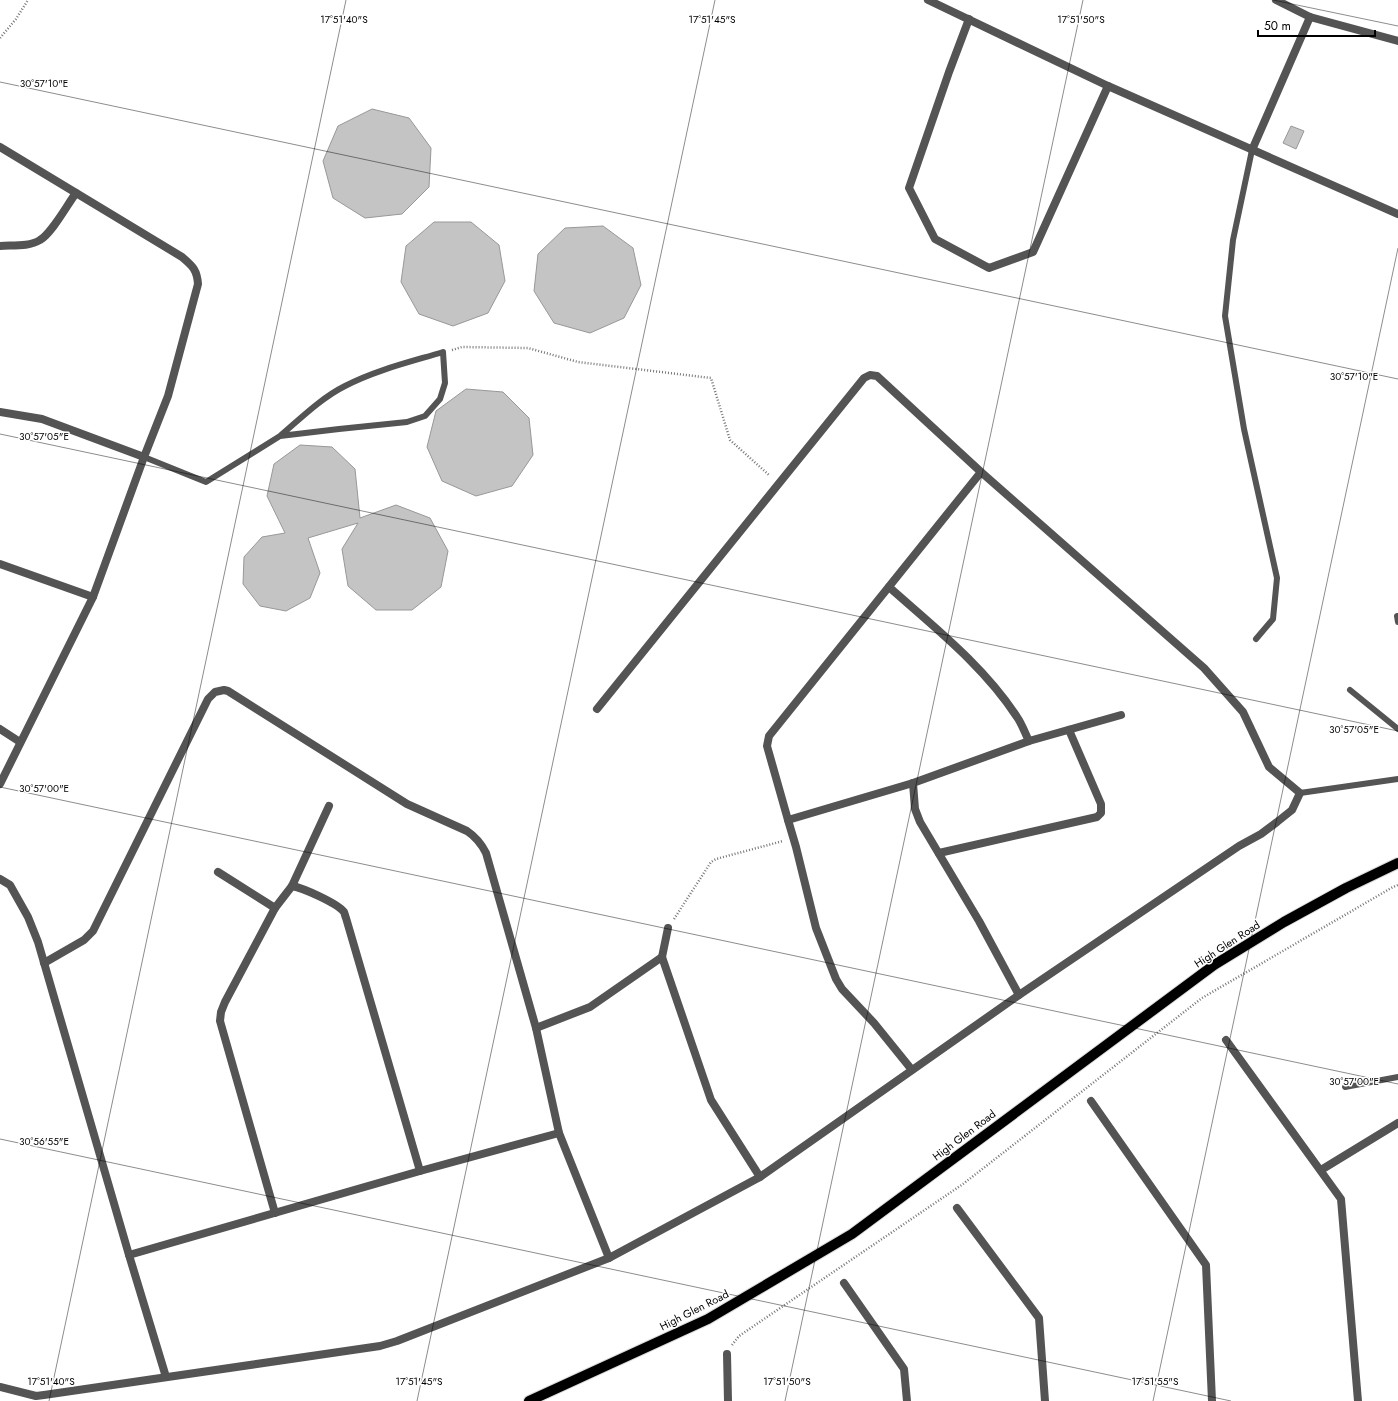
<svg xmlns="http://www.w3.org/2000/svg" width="1398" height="1401" font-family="Jost,sans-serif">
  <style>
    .building { fill: #c4c4c4; stroke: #989898 }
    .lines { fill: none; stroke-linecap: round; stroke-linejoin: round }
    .primary-casing { stroke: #dbdbdb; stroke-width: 12 }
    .path { stroke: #767676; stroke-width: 2.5; stroke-dasharray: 1 2; stroke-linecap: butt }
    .lane { stroke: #545454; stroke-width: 6 }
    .street { stroke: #545454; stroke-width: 8 }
    .primary { stroke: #000; stroke-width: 10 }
    .ticks { fill: none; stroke: #000; stroke-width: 1; stroke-opacity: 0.45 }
    .labels { text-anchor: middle; stroke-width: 3; stroke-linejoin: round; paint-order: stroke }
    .street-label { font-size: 11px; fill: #000; stroke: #fff }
    .ticks-label { font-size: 10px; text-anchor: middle; fill: #000; stroke: #fff; stroke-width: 3; stroke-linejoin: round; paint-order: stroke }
  </style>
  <rect width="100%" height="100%" fill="#fff"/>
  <!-- building -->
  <g class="building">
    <path d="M372,109l37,9 22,30 -2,39 -27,27 -37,4 -32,-20 -10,-37 15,-35z"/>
    <path d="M1291,126l13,5 -8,18 -13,-6z"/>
    <path d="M434,222h37l28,23 6,36 -17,32 -35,13 -34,-12 -18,-32 5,-36z"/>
    <path d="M603,226l30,22 8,37 -17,33 -34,15 -36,-10 -20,-32 4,-37 27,-26z"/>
    <path d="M466,389l37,3 26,26 4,37 -21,31 -36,10 -34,-15 -15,-34 9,-36z"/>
    <path d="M300,445l32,2 23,22 5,49 36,-13 34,13 18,33 -7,36 -29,23h-36l-28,-24 -6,-37 16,-26 -50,15 12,35 -10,25 -24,13 -26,-5 -17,-22 1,-27 18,-20 23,-4 -18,-37 7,-32z"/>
  </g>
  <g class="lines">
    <!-- primary casing -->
    <g class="primary-casing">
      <path id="primary" d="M529,1401l179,-82 144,-85 362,-269 70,-43 62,-34 52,-25"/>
    </g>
    <!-- path -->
    <g class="path">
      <path d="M0,38l16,-19 12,-19"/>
      <path d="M452,350l10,-3 66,1 50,14 133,16 19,62 40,36"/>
      <path d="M674,919l37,-57 5,-3 67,-18"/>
      <path d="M732,1345l7,-9 224,-152 239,-186 191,-111 5,-2"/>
    </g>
    <!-- lane -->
    <g class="lane">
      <path d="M1252,150l-19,90 -8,76 19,113 33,149 -4,41 -17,20"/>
      <path d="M144,457l62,25 74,-46 59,-7 68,-7 18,-6 15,-17 5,-16 -2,-31c-33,10 -67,18 -98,34 -24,12 -45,33 -65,50"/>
      <path d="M1397,616l1,6"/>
      <path d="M1350,690l48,39"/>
      <path d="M1300,793l98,-14"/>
      <path d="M1345,1087l53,-10"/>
    </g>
    <!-- street -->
    <g class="street">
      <path d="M928,0l180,86 290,128"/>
      <path d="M1276,0l34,17 88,24"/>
      <path d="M969,19l-20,53 -40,116 26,51 54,29 44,-16 75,-166"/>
      <path d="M0,147l182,110c10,9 15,12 16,27l-30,112 -24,61 -51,140 -93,187"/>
      <path d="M1252,150l58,-133"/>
      <path d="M0,246c12,-1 29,1 40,-6 12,-7 27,-35 36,-47"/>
      <path d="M0,412l42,7 102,38"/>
      <path d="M981,472l-212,264 -2,10 21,74 125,-37 116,-42 92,-26"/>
      <path d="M0,564l93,33"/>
      <path d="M889,587c45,40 95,79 128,130 5,7 8,16 12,24"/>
      <path d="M0,729l20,13"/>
      <path d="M913,783l2,26 5,13 59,99 40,74"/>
      <path d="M788,820l8,27 20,81 20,51 6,10 32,34 38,47"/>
      <path d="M939,853l158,-36 4,-4v-9l-32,-74"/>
      <path d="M218,872l57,36"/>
      <path d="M0,879l10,6 18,32 10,25 91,313 37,122"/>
      <path d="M292,886l37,-80"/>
      <path d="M668,928l-6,29 49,143 49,77"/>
      <path d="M44,963l40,-23 9,-9 115,-232 7,-7 9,-2 4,1 179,113 60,27c9,6 14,12 19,22l50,175 23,105 50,125"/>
      <path d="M536,1028l54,-21 72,-50"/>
      <path d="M1226,1040l115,159 17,202"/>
      <path d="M1091,1101l115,164 6,136"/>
      <path d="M1321,1170l77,-47"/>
      <path d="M957,1208l82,110 6,83"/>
      <path d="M275,1213l-55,-192 1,-9 4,-10 50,-94 17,-22c11,2 45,17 52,26 1,2 1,4 2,6l74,253"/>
      <path d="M129,1255l291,-84 139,-38"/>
      <path d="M844,1283l60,86 3,32"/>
      <path d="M727,1354l1,47"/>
      <path d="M0,1387l36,9 8,-1 336,-49 17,-5 212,-83 151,-81 259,-182 220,-149 22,-12 16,-12 15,-12 8,-17 -31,-26 -26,-55 -39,-44 -223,-196 -104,-96 -7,-1 -6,3 -267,331"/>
    </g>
    <!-- primary -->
    <use href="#primary" class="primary"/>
  </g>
  <!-- ticks -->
  <path class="ticks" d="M1273,0l125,26M0,82l1398,297M0,434l1398,297M0,787l1398,297M0,1139l1231,262M49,1401l297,-1401M417,1401l298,-1401M785,1401l298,-1401M1153,1401l245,-1153"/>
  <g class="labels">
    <!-- street labels -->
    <g class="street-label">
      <text transform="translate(1227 944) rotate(-33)" y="4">High Glen Road</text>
      <text transform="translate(964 1135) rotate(-37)" y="4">High Glen Road</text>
      <text transform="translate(694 1310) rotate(-27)" y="4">High Glen Road</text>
    </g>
  </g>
  <g class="ticks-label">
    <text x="344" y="23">17°51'40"S</text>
    <text x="712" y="23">17°51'45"S</text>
    <text x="1081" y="23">17°51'50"S</text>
    <text x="44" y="87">30°57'10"E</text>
    <text x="1354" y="380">30°57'10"E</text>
    <text x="44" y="440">30°57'05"E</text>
    <text x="1354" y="733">30°57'05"E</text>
    <text x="44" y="792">30°57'00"E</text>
    <text x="1354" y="1085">30°57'00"E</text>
    <text x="44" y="1145">30°56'55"E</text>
    <text x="51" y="1385">17°51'40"S</text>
    <text x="419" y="1385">17°51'45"S</text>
    <text x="787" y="1385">17°51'50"S</text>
    <text x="1155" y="1385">17°51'55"S</text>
  </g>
  <!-- scale -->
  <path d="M1258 30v6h117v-6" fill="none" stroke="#000000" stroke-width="2"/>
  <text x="1264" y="30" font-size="12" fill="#000000" stroke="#ffffff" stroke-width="3" paint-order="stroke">50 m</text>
</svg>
